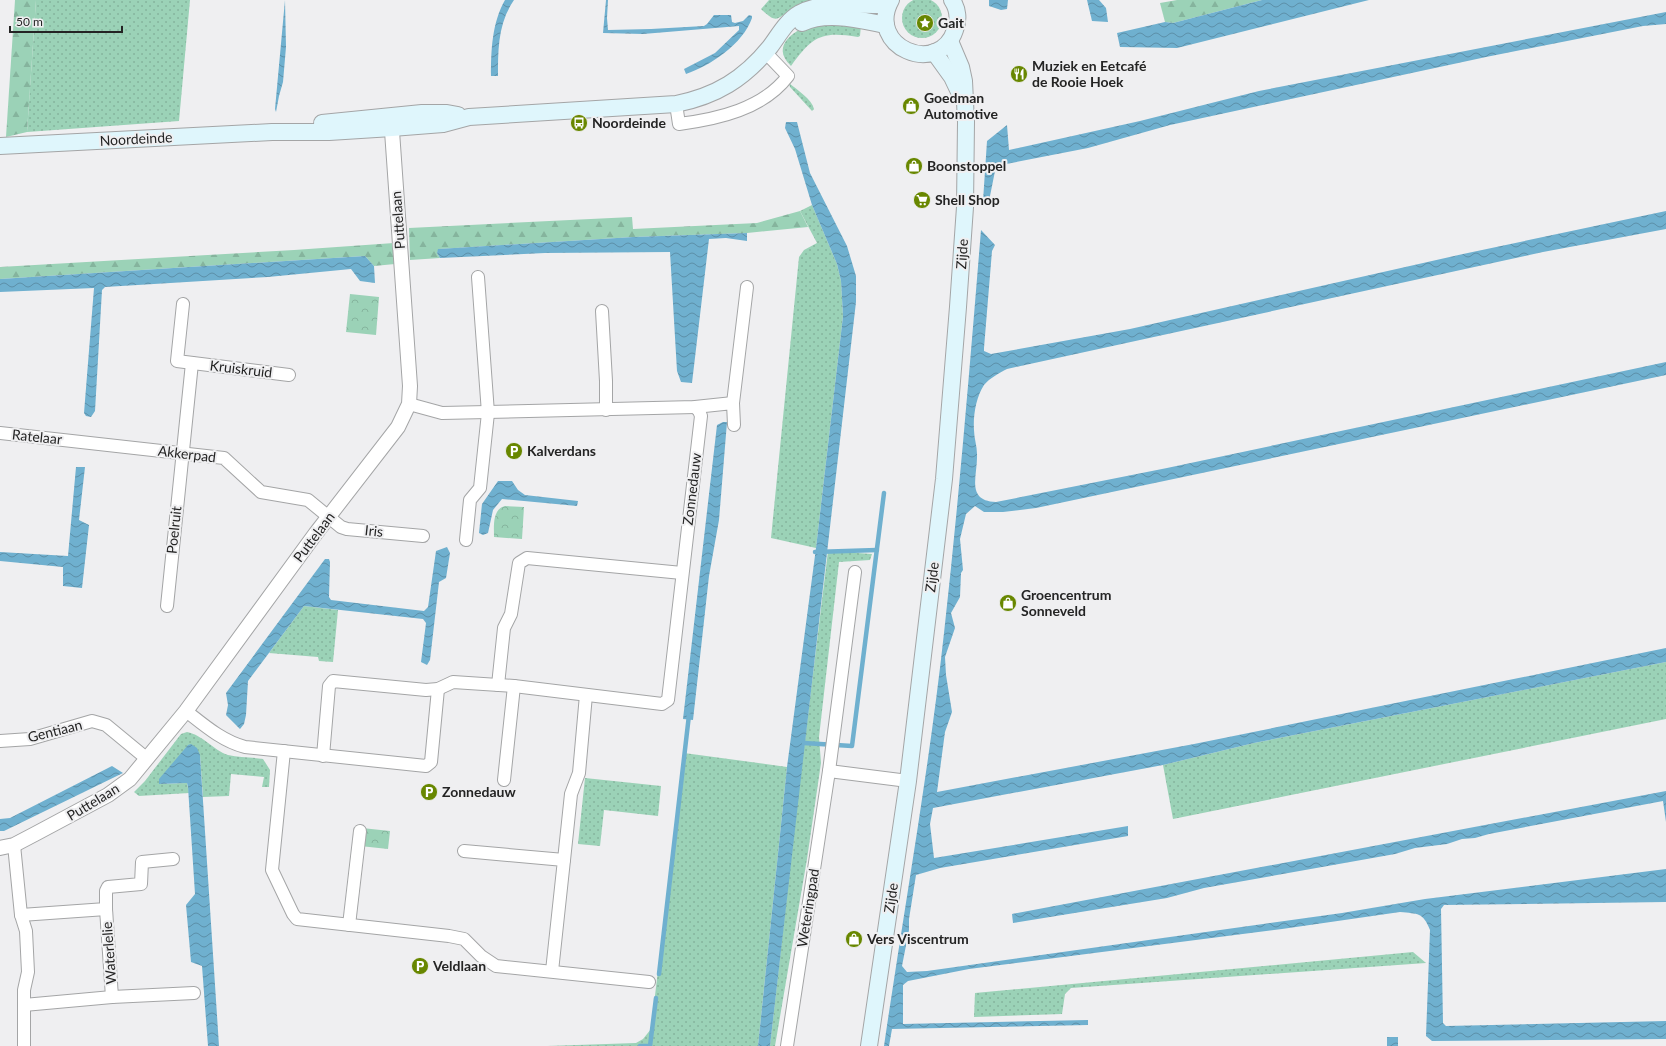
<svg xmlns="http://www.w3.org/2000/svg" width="1666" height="1046" font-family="Lato,sans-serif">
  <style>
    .grass { fill: url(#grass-dots) }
    .forest { fill: url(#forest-firs) }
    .park { fill: url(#park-crowns) }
    .water { fill: url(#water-waves) }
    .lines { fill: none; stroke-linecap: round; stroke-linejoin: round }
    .stream { stroke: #6fb0cf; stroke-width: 4.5 }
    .minor-casing { stroke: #a4a5a6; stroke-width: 14 }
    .tertiary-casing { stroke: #a4a5a6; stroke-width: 16 }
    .secondary-casing { stroke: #a4a5a6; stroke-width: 18 }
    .minor { stroke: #fff; stroke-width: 12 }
    .tertiary { stroke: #fff; stroke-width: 14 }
    .secondary { stroke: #dff6fc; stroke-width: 16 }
    .labels { text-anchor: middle; stroke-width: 4; stroke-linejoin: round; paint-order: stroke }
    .poi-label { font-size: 14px; font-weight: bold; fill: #242424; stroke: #efeff1; text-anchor: start }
    .street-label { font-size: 14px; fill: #242424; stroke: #efeff1 }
  </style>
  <defs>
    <pattern id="grass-dots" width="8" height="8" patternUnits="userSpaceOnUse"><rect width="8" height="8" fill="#9bd2b7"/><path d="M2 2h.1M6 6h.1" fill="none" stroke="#85b49d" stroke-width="1.8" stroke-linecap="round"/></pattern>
    <pattern id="forest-firs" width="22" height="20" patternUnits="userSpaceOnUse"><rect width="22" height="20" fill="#9bd2b7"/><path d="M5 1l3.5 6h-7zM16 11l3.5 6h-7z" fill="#85b49d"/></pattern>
    <pattern id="park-crowns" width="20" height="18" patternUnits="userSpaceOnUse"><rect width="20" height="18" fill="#9bd2b7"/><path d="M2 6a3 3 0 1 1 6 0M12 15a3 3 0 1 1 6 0" fill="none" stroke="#85b49d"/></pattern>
    <pattern id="water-waves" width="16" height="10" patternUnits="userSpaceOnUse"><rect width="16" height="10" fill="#6fb0cf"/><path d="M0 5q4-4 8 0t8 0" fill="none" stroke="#5b8fa8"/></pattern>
  </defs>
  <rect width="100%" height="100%" fill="#efeff1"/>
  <!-- grass -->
  <g class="grass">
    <circle cx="922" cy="18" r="20"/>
    <path d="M36,0h154l-11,121 -152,11z"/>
    <path d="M769,0h49c-8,3 -17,6 -24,9 -18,8 -15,17 -33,0z"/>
    <path d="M815,23l46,2 -1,11 -2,1c-37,-6 -45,-1 -67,29 -22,-21 5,-37 24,-43z"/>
    <path d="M789,83c8,7 23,16 25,26l-2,2 -22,-24z"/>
    <path d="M812,205l25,59 4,17 2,35 -27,232 -45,-10 28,-281 5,-7 13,-7 -17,-32z"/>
    <path d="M828,551l44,3 -2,6 -31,2 -20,175 2,26 -14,96 -32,187h-5l28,-249z"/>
    <path d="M304,606l34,4 -5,52 -14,-1 -1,-4 -49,-4z"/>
    <path d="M1666,662v57l-493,100 -10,-54 91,-22z"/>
    <path d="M187,732c16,3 26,18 41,23 11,3 24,2 35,4l7,11 -1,17h-7l2,-10 -33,-3 -2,22 -26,1 -3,-42 -41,29 28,-1 2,10 -50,3 -5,-4 11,-11 36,-47z"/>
    <path d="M684,753l103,14 -29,279h-211l89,-3 7,-4 8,-10z"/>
    <path d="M585,778l76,8 -3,30 -54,-6 -4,36 -22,-2z"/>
    <path d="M1413,952l13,11 -355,25 -6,6 -3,20 -88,3 1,-24z"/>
  </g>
  <!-- forest -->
  <g class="forest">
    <path d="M15,0h21l-9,132 -21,5z"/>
    <path d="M1177,0h85l-89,23 -8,-1 -5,-19z"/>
    <path d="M800,211l8,16 -61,6 -114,4 -194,12 -2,4 3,5 -30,2 -1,-32 223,-11 1,12 124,-6z"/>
    <path d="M394,243l1,21 -21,2 -9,-10 -365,23v-12l294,-17z"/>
  </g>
  <!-- park -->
  <g class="park">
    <path d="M350,294l29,3 -3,38 -30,-3z"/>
    <path d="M505,506l19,1 -2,32 -28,-2c0,-10 -2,-28 11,-31z"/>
    <path d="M362,828l28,3 -2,18 -28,-3z"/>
  </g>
  <!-- water -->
  <g class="water">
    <path d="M285,0l1,47 -3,35 -4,14 -3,16 -1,-3z"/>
    <path d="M505,0h9c-16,23 -16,49 -16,76h-7c0,-26 1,-53 14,-76z"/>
    <path d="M606,0h2l-1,18 1,12 43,-1 53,-3 3,-2 7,-9h17l1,7 3,1 8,-2 6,-6 3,1v2c-9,26 -42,48 -66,56l-2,-5 31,-16 24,-23v-4l-96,8 -40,-1z"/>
    <path d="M989,0h19l-1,9 -6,1 -12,-4z"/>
    <path d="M1087,0h12l7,8 2,14 -16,-1z"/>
    <path d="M1262,0h107l-192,48 -57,-1 -3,-14 48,-11 8,1z"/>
    <path d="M1666,12v12l-23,2 -157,31 -316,68 -82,23 -92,18 -7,35h-6l4,-60 20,-16 2,25 131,-29 119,-30z"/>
    <path d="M786,122h11l13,51 37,73 9,30v26l-86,744h-12l29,-279 29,-219 27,-232 -2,-35 -4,-17 -25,-59 -17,-56 -10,-21z"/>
    <path d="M1666,211v18l-123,23 -536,117c-8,4 -17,9 -23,16 -8,12 -11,31 -10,45 0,8 3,16 3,24 1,21 -12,47 19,48l171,-34 499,-106v13l-630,133 -33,4h-19l-9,-6 -9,8 -6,25 3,31 -2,3 -1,24 -9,16 4,15 -10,29 1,18 6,37 -7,20 -8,60 257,-48 472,-96v14l-412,81 -91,22 -230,43 -3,16 4,34 194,-32v10l-188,32 -24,7 -7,44v11l-7,36 5,6 20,-1 415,-58 83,-14 241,-30v33l-222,3 -3,4 2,114 3,3 220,-5v18l-234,2 -6,-5 4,-106c-7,-18 -12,-16 -30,-18l-118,17 -313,40 -61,12 -5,4v39l185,-4v5l-196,4 -3,17h-5c20,-138 45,-275 60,-413 15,-134 26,-269 37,-403l14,15 -3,6 -8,97v3l7,3 139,-25 333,-75z"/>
    <path d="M747,233v8l-21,-3 -17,1 -17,144 -11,-1 -4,-11 -7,-119 -125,1 -105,5 -3,-5 1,-4 195,-12z"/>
    <path d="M365,256l9,10 1,17 -15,-2 -9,-12 -83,8 -163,10 -3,3 -7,121 -4,6 -5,-1 -2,-3 10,-125 -94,4v-13z"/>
    <path d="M723,422h4l-8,98 -10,56 -16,144 -10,-1 34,-294z"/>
    <path d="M76,467h9l-6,53 10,5 -7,63 -19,-2v-19l-63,-6v-9l68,4z"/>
    <path d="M498,481h14l6,9 7,5 53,6 -1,5 -75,-7 -9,11 -5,23 -5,2 -4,-2 3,-29z"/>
    <path d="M447,547l3,6 -4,25 -7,4 -9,78 -3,5 -6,-3 5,-39 -3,-4 -119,-13 -56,75 -2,34 -2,9 -4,5 -14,-14 2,-10 -2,-12 99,-134h4l1,3 -1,35 2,3 93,11 4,-4 8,-56z"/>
    <path d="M191,744l6,4 3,7 19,291h-11l-6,-80 -11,-4 -5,-57 9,-11 -7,-107 -1,-4 -28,1v-5l29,-34z"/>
    <path d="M112,766l11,7 -119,58h-4v-12l10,-1z"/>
    <path d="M1666,791v31l-3,-21 -174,33 -14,4 -13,1 -15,5 -32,4 -20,6 -191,34 -37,10 -154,25 -1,-9z"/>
    <rect x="1387" y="1037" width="11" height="9"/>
  </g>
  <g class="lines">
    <!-- stream -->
    <g class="stream">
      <path d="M815,552l62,-2"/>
      <path d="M804,743l48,3 32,-253"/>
      <path d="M659,974l30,-259"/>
      <path d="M640,1046h10l6,-48"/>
    </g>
    <!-- minor casing -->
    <g class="minor-casing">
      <g id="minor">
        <path d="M676,104l3,20c39,-5 84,-15 109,-48l-23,-24"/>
        <path d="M183,304l-6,57 112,14"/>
        <path d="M602,311l4,70v29"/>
        <path d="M733,403l14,-116"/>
        <path d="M409,404l33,9 253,-6 38,-4 1,22"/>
        <path d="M0,433l224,25 37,34 47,8 33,27 6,2 76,7"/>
        <path d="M466,540l4,-40 10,-12 8,-75 -10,-136"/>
        <path d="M167,606l25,-243"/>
        <path d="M498,685l6,-57 7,-14 8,-51 8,-5 155,15"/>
        <path d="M186,711c18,14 36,30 59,36l181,19 5,-4 7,-73"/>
        <path d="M0,741l30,-2 62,-18 14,4 40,33"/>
        <path d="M284,751l-12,119 21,44 4,5 152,17 15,3 17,17 15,10 153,16"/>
        <path d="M323,756l6,-70 4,-5 93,9 12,-1 15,-7 61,4 148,18 6,-4 33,-284 -2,-5 -4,-4"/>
        <path d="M829,771l26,-199"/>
        <path d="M504,780l10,-94"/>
        <path d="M14,845l7,70 5,16 2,41 -4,18v56"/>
        <path d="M464,851l100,9 -12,111"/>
        <path d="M564,860l7,-66 8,-21 7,-78"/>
        <path d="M106,909l6,88"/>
        <path d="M21,915l85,-6v-18l2,-4 33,-3 1,-22 31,-3"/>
        <path d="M349,925l11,-94"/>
        <path d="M24,1005l88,-8 82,-4"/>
        <path d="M787,1046l42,-275 79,10"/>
      </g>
    </g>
    <!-- tertiary casing -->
    <g class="tertiary-casing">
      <path id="tertiary" d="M0,848l14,-3 21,-11 73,-39 22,-16 56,-68 130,-178 82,-106 11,-23 1,-18 -19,-269"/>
    </g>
    <!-- secondary casing -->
    <g class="secondary-casing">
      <g id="secondary">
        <path d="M891,0c-26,47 48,78 64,30 4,-10 3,-21 -3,-30"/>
        <path d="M802,23c25,-12 58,-3 84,2"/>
        <path d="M934,52l18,25 9,19"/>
        <path d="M322,123l100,-10h25l11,2"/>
        <path d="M0,146l272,-14h57l63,-4 51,-4 26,-7 207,-13c40,-8 68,-25 94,-57 9,-12 16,-26 30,-34 25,-13 60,-7 88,-8"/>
        <path d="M869,1046l39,-265 36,-302 14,-172 7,-100 1,-85 -2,-41 -3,-14 -11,-26"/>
      </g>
    </g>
    <!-- minor -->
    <use href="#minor" class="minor"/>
    <!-- tertiary -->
    <use href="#tertiary" class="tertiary"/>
    <!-- secondary -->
    <use href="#secondary" class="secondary"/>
  </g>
  <!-- icons -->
  <defs>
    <g id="sight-disc" transform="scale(0.9)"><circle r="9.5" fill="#688700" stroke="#efeff1"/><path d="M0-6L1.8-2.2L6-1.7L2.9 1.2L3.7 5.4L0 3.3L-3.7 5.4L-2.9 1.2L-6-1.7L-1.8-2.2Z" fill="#fff"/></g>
    <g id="restaurant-disc" transform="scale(0.9)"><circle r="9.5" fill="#688700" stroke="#efeff1"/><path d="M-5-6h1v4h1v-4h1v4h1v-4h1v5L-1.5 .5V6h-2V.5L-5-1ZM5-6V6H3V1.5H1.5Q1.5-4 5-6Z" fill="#fff"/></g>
    <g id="shop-disc" transform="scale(0.9)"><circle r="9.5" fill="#688700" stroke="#efeff1"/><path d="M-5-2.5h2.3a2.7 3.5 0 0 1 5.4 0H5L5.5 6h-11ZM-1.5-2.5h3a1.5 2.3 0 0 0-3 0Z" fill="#fff"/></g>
    <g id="bus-disc" transform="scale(0.9)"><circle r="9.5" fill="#688700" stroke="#efeff1"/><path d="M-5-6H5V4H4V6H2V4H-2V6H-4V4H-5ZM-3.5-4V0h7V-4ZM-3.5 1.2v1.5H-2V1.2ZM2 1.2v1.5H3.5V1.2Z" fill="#fff"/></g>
    <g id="supermarket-disc" transform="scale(0.9)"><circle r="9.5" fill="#688700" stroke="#efeff1"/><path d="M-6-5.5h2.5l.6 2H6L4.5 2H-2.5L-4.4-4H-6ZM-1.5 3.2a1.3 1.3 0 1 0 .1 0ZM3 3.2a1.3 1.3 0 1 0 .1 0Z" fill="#fff"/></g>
    <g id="parking-disc" transform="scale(0.9)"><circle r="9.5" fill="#688700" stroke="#efeff1"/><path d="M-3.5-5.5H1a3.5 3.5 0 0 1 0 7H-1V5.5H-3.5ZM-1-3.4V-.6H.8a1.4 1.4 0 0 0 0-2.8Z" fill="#fff"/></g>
  </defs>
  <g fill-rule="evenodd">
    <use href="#sight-disc" x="925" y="23"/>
    <use href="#restaurant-disc" x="1019" y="74"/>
    <use href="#shop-disc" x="911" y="106"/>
    <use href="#bus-disc" x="579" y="123"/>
    <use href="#shop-disc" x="914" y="166"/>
    <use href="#supermarket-disc" x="922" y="200"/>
    <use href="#parking-disc" x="514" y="451"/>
    <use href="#shop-disc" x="1008" y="603"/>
    <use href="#parking-disc" x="429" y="792"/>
    <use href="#shop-disc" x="854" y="939"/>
    <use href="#parking-disc" x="420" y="966"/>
  </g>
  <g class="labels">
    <!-- poi labels -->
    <g class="poi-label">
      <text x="938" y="28">Gait</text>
      <text x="1032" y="71">Muziek en Eetcafé<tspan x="1032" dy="16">de Rooie Hoek</tspan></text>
      <text x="924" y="103">Goedman<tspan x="924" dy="16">Automotive</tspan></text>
      <text x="592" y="128">Noordeinde</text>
      <text x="927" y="171">Boonstoppel</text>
      <text x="935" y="205">Shell Shop</text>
      <text x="527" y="456">Kalverdans</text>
      <text x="1021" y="600">Groencentrum<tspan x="1021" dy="16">Sonneveld</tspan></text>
      <text x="442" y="797">Zonnedauw</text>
      <text x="867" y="944">Vers Viscentrum</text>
      <text x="433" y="971">Veldlaan</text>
    </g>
    <!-- street labels -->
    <g class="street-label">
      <text transform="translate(136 139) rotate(-3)" y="5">Noordeinde</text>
      <text transform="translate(398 220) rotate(-94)" y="5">Puttelaan</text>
      <text transform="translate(962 254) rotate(-86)" y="5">Zijde</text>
      <text transform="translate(241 369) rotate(7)" y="5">Kruiskruid</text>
      <text transform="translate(37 437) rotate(6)" y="5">Ratelaar</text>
      <text transform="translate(187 454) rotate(7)" y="5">Akkerpad</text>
      <text transform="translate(692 489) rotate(-83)" y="5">Zonnedauw</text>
      <text transform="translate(174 530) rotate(-84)" y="5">Poelruit</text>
      <text transform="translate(374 531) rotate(6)" y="5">Iris</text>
      <text transform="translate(314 537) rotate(-53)" y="5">Puttelaan</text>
      <text transform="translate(932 577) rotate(-83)" y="5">Zijde</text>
      <text transform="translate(55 731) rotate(-14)" y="5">Gentiaan</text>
      <text transform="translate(93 802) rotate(-31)" y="5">Puttelaan</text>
      <text transform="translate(891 898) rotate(-82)" y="5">Zijde</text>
      <text transform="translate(808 908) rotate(-81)" y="5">Weteringpad</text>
      <text transform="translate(109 953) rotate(-94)" y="5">Waterlelie</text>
    </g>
  </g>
  <!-- scale -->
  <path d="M10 26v6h112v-6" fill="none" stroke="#242424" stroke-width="2"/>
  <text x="16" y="26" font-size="12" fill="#242424" stroke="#efeff1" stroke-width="3" paint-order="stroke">50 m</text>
</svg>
